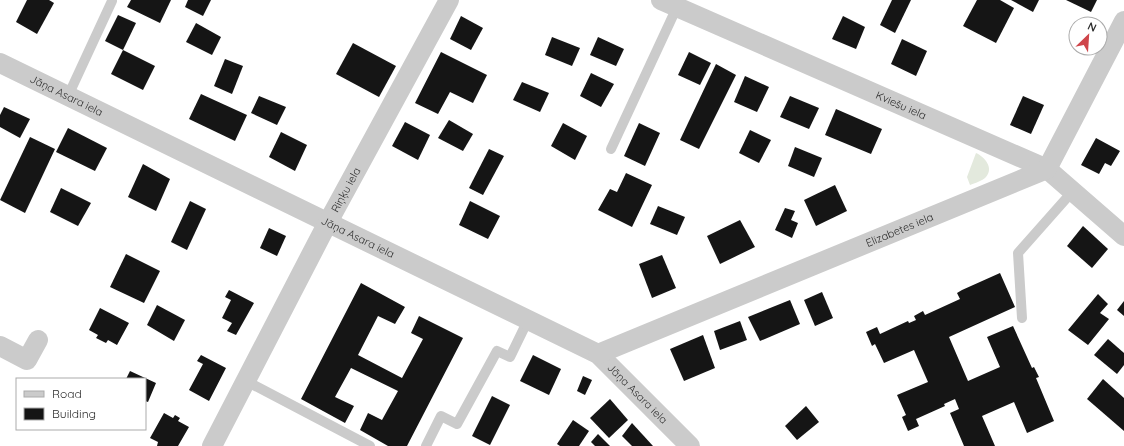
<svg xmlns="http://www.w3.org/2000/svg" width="1124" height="446" font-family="Quicksand,sans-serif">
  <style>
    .green { fill: #e3e9dd }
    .building { fill: #151515 }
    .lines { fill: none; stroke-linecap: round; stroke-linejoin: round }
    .lane { stroke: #cbcbcb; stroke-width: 10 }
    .street { stroke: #cbcbcb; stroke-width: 20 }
    .labels { text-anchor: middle; stroke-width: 4; stroke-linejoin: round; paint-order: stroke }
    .street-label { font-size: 11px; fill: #2e2e2e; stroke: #fff }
  </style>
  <rect width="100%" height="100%" fill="#fff"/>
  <!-- green -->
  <path class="green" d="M976,153c9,4 18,15 10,24 -4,4 -11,6 -16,8l-3,-8z"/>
  <!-- building -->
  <g class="building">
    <path d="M27,0h22l5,3 -17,31 -21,-12z"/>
    <path d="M131,0h40l-11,23 -33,-16z"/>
    <path d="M188,0h23l-8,16 -18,-9z"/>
    <path d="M892,0h19l-16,33 -15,-8z"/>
    <path d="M977,0h23l14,8 -18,35 -33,-17z"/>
    <path d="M1011,0h28l-6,12z"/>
    <path d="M1066,0h31l-6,12z"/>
    <path d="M118,15l18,8 -13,27 -18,-9z"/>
    <path d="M461,16l22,12 -12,22 -21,-11z"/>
    <path d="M843,16l22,11 -9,22 -24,-10z"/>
    <path d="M196,23l25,14 -9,18 -26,-13z"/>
    <path d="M552,37l28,11 -8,18 -27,-11z"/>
    <path d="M598,37l26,12 -8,17 -26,-11z"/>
    <path d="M902,39l25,12 -11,25 -25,-12z"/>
    <path d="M353,43l43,23 -17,31 -43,-23z"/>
    <path d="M123,50l32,16 -12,24 -32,-16z"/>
    <path d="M441,52l46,23 -14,28 -23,-11 -12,22 -23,-11z"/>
    <path d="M689,52l22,11 -11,22 -22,-10z"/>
    <path d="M225,59l18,7 -11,28 -18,-8z"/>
    <path d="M716,64l20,11 -37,74 -19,-9z"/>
    <path d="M591,73l23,11 -13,23 -21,-11z"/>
    <path d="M745,76l24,11 -12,25 -23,-10z"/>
    <path d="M522,82l27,11 -9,19 -27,-12z"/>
    <path d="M201,94l46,21 -12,26 -46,-22z"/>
    <path d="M259,96l27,11 -9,18 -26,-12z"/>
    <path d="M790,96l29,12 -10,21 -29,-12z"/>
    <path d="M1023,96l21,9 -13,29 -21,-9z"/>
    <path d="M4,107l26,12 -10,19 -20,-11v-12z"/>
    <path d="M836,109l46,20 -11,25 -46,-19z"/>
    <path d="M449,120l24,14 -10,17 -25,-13z"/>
    <path d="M405,122l25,13 -12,25 -26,-14z"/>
    <path d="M563,123l24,13 -12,24 -24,-14z"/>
    <path d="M639,123l21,10 -15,33 -21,-10z"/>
    <path d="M68,128l39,20 -12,23 -39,-19z"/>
    <path d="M750,130l21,10 -12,23 -20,-10z"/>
    <path d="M281,132l26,13 -12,26 -26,-14z"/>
    <path d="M30,137l25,12 -30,64 -25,-13z"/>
    <path d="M1096,138l24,13 -9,15 -6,-3 -6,11 -18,-9z"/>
    <path d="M795,147l27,11 -8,19 -26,-11z"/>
    <path d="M489,149l15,7 -21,39 -14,-7z"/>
    <path d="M143,164l27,15 -14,32 -28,-14z"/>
    <path d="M626,173l26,12 -20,42 -34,-17 12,-21 7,3z"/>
    <path d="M835,185l12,26 -31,15 -12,-26z"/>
    <path d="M61,188l30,15 -13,23 -28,-14z"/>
    <path d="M190,201l16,8 -19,41 -16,-8z"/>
    <path d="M470,201l30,15 -12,23 -29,-14z"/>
    <path d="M658,206l27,11 -8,18 -27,-11z"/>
    <path d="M785,208l10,3 -4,9 7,3 -6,15 -17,-8z"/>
    <path d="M740,220l15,27 -35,17 -13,-28z"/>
    <path d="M1083,226l25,23 -16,19 -25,-22z"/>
    <path d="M269,228l17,8 -9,20 -17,-8z"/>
    <path d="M126,254l34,17 -16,32 -34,-16z"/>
    <path d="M662,255l14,33 -24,10 -13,-34z"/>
    <path d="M1000,273l15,34 -66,30 19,44 32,-14 -13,-30 26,-11 19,42 2,-1 5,10 -3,1 18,43 -27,12 -13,-31 -32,14 13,30h-31l-14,-33 9,-4 -4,-10 -11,5 1,2 -29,13 3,7 -11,5 -6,-14 4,-2 -9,-20 31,-13 -14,-32 -30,13 -9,-19 -3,2 -6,-14 11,-5 3,7 28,-13 1,2 7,-3 -2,-4 9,-5 2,4 35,-16 -3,-6 5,-3z"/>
    <path d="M361,283l44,24 -10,17 -17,-8 -20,39 44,23 21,-39 -12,-6 8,-17 44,22 -56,108h-19l-28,-16 8,-17 14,7 16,-29 -47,-23 -16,29 19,9 -9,17 -44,-24z"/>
    <path d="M229,290l25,13 -18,32 -9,-4 5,-8 -10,-5 9,-18 -6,-3z"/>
    <path d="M822,292l11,26 -18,8 -11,-26z"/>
    <path d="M1098,294l10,10 -8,9 9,6 -21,26 -20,-15z"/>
    <path d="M790,300l10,24 -40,17 -12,-24z"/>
    <path d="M1124,301v15l-7,-6z"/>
    <path d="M157,305l28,15 -11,21 -27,-16z"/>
    <path d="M100,308l29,15 -12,22 -9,-5 -2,3 -10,-5 2,-3 -9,-5z"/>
    <path d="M740,321l7,19 -27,10 -6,-19z"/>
    <path d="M703,335l12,33 -31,13 -14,-32z"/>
    <path d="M1108,339l16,14v12l-7,9 -23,-19z"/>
    <path d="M201,355l25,13 -17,33 -20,-11 14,-26 -6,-3z"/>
    <path d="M533,355l28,14 -12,26 -29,-14z"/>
    <path d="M130,371l26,12 -8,19 -3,-1v-22h-19z"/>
    <path d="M583,376l9,4 -7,15 -8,-4z"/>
    <path d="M1103,379l21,19v33l-37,-32z"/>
    <path d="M492,396l18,9 -20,40 -18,-9z"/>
    <path d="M610,399l18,21 -19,18 -19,-20z"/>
    <path d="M806,406l13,16 -22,18 -12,-14z"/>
    <path d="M164,413l9,5 2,-3 5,3 -2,3 11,6 -11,19h-21l1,-4 -8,-4z"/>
    <path d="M573,420l16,11 -10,15h-19l-3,-2z"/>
    <path d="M632,423l21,23h-21l-10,-10z"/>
    <path d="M598,434l12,12h-15l-4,-4z"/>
  </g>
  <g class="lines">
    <!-- lane -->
    <g class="lane">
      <path d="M68,96l44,-95"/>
      <path d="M611,149l66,-142"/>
      <path d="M1022,318l-4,-65 54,-61"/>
      <path d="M246,381l124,65"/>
      <path d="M426,446l15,-30 16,8 40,-73 13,6 18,-37"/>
    </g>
    <!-- street -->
    <g class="street">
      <path id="s1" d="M661,0l386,169 77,67"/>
      <path id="s2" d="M0,63l598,291 92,92"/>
      <path d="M0,346l27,14 11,-20"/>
      <path id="s3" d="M598,354l449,-185 77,-148"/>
      <path id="s4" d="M212,446l115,-222 122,-224"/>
    </g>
  </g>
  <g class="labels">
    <!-- street labels -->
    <g class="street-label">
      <text dy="4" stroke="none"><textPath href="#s2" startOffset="74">Jāņa Asara iela</textPath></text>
      <text dy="4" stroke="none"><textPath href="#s1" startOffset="262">Kviešu iela</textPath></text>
      <text dy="4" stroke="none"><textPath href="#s4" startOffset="289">Riņķu iela</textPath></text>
      <text dy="4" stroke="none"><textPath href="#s3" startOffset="326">Elizabetes iela</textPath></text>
      <text dy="4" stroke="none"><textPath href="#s2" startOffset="398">Jāņa Asara iela</textPath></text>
      <text dy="4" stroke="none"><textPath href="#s2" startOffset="721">Jāņa Asara iela</textPath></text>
    </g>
  </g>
  <!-- legend -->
  <rect x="16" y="378" width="130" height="52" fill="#ffffff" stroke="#ababab"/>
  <rect x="24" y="391" width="20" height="6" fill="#cbcbcb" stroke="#ababab"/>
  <text x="52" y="398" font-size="12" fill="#2e2e2e">Road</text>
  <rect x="24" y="408" width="20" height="12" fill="#151515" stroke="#ababab"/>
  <text x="52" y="418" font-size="12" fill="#2e2e2e">Building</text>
  <!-- north arrow -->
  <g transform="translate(1088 36) rotate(25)"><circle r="19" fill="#ffffff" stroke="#ababab"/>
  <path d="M0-3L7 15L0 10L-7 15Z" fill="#cf454a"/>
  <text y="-6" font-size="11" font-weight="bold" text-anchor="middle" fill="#2e2e2e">N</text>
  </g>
</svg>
